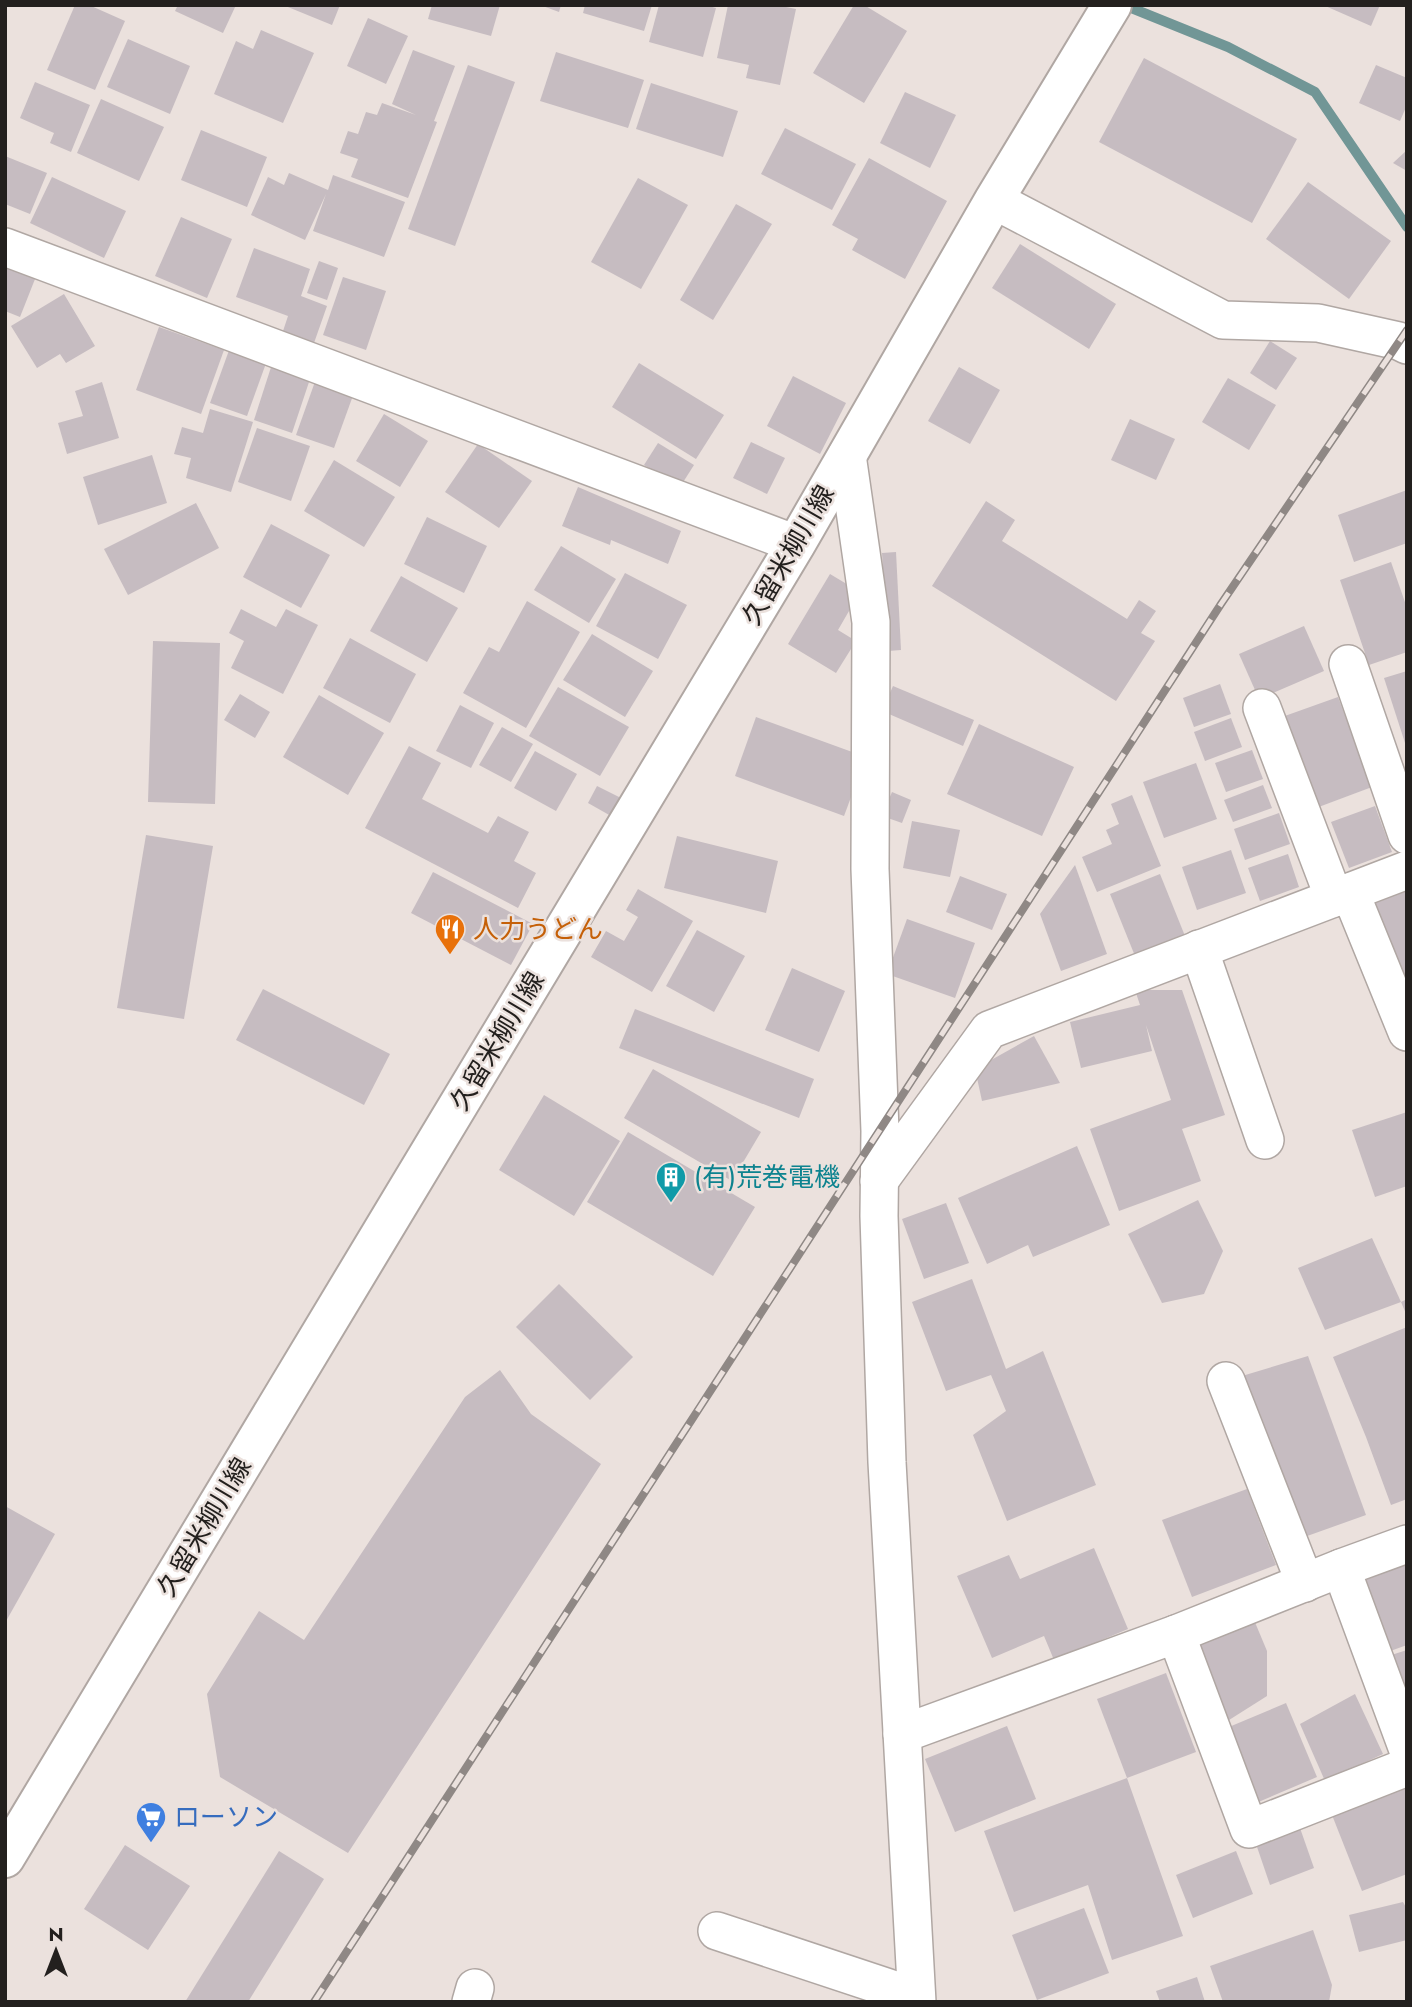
<svg xmlns="http://www.w3.org/2000/svg" width="1412" height="2007" font-family="Jost,'Noto Sans JP',sans-serif">
  <style>
    .lines { fill: none; stroke-linecap: round; stroke-linejoin: round }
    .stream { stroke: #719696; stroke-width: 10 }
    .building { fill: #c6bcc1 }
    .minor-casing { stroke: #b0a7a3; stroke-width: 40 }
    .primary-casing { stroke: #b0a7a3; stroke-width: 42 }
    .minor { stroke: #fff; stroke-width: 37 }
    .primary { stroke: #fff; stroke-width: 38 }
    .rail-casing { stroke: #8f8885; stroke-width: 8 }
    .rail { stroke: #ebe1dd; stroke-width: 5; stroke-dasharray: 16; stroke-linecap: butt }
    .labels { text-anchor: middle; stroke-width: 5; stroke-linejoin: round; paint-order: stroke }
    .street-label { font-size: 26px; fill: #23201e; stroke: #ebe1dd }
    .food-label { font-size: 26px; fill: #c56008; stroke: #ebe1dd; text-anchor: start }
    .culture-label { font-size: 26px; fill: #0d838f; stroke: #ebe1dd; text-anchor: start }
    .shop-label { font-size: 26px; fill: #366cbe; stroke: #ebe1dd; text-anchor: start }
  </style>
  <rect width="100%" height="100%" fill="#ebe1dd"/>
  <g class="lines">
    <!-- stream -->
    <path class="stream" d="M1124,5l104,42 87,45 92,135"/>
  </g>
  <!-- building -->
  <g class="building">
    <path d="M75,5h14l36,16 -30,69 -48,-20z"/>
    <path d="M178,5h58l-13,28 -48,-22z"/>
    <path d="M283,5h57l-8,20z"/>
    <path d="M432,5h68l-9,31 -63,-17z"/>
    <path d="M540,5h21l-2,7z"/>
    <path d="M585,5h67l-8,26 -61,-18z"/>
    <path d="M659,5h46l11,3 -13,49 -54,-15z"/>
    <path d="M728,5h48l20,4 -16,76 -34,-7 3,-13 -32,-7z"/>
    <path d="M854,5h10l43,26 -43,72 -51,-30z"/>
    <path d="M1323,5h57l-9,21z"/>
    <path d="M368,18l40,18 -22,48 -39,-18z"/>
    <path d="M261,30l53,23 -31,70 -69,-29 22,-53 17,8z"/>
    <path d="M128,39l62,27 -20,48 -63,-27z"/>
    <path d="M413,50l42,16 -21,55 3,1 -29,76 -57,-21 7,-18 -18,-6 8,-22 10,3 8,-22 11,3 5,-12 34,12 -24,-11z"/>
    <path d="M556,52l88,28 -16,48 -88,-27z"/>
    <path d="M1144,58l153,81 -45,84 -153,-81z"/>
    <path d="M468,65l47,17 -60,164 -47,-17z"/>
    <path d="M1376,65l31,13v27l-7,16 -41,-18z"/>
    <path d="M35,82l55,23 -19,47 -21,-9 4,-10 -34,-15z"/>
    <path d="M651,83l87,28 -15,46 -87,-28z"/>
    <path d="M905,92l51,23 -26,53 -50,-25z"/>
    <path d="M101,99l63,28 -25,54 -62,-28z"/>
    <path d="M785,128l71,36 -24,46 -71,-36z"/>
    <path d="M201,130l66,27 -20,50 -66,-27z"/>
    <path d="M1407,150v21l-14,-8z"/>
    <path d="M5,156l42,17 -17,41 -25,-10z"/>
    <path d="M869,158l78,43 -42,78 -53,-29 6,-11 -26,-14z"/>
    <path d="M289,173l39,17 5,-15 72,27 -21,55 -71,-26 13,-37 -21,46 -54,-25 17,-38 16,8z"/>
    <path d="M52,177l74,34 -22,47 -74,-35z"/>
    <path d="M638,178l50,27 -47,84 -50,-27z"/>
    <path d="M1308,182l83,59 -42,58 -83,-60z"/>
    <path d="M736,204l36,20 -59,96 -33,-20z"/>
    <path d="M181,217l51,22 -25,59 -52,-22z"/>
    <path d="M1020,244l96,60 -27,45 -97,-61z"/>
    <path d="M254,248l56,21 -9,27 26,10 -13,37 -31,-12 5,-15 -52,-19z"/>
    <path d="M5,261l32,13 -17,43 -15,-6z"/>
    <path d="M319,261l19,7 -11,32 -20,-7z"/>
    <path d="M343,277l43,14 -20,59 -43,-15z"/>
    <path d="M64,294l31,52 -29,17 -6,-9 -23,14 -26,-42z"/>
    <path d="M159,327l65,23 -23,64 -65,-24z"/>
    <path d="M1270,341l27,17 -21,32 -26,-17z"/>
    <path d="M232,342l37,13 -22,61 -37,-13z"/>
    <path d="M273,361l39,12 -20,60 -38,-13z"/>
    <path d="M639,363l85,52 -28,44 -84,-52z"/>
    <path d="M959,367l41,23 -30,54 -42,-23z"/>
    <path d="M317,376l38,14 -21,58 -38,-13z"/>
    <path d="M793,376l53,27 -26,51 -53,-28z"/>
    <path d="M1228,378l48,27 -27,45 -47,-28z"/>
    <path d="M102,382l17,56 -52,16 -9,-31 25,-7 -8,-25z"/>
    <path d="M210,409l43,13 -22,70 -45,-14 5,-20 -17,-4 8,-27 21,6z"/>
    <path d="M384,414l44,27 -28,46 -44,-26z"/>
    <path d="M1130,419l45,20 -19,41 -45,-20z"/>
    <path d="M257,428l53,18 -19,55 -53,-19z"/>
    <path d="M751,442l34,16 -18,36 -34,-16z"/>
    <path d="M658,443l36,22 -14,22 -36,-22z"/>
    <path d="M478,444l54,37 -33,47 -54,-36z"/>
    <path d="M152,455l15,48 -69,22 -15,-48z"/>
    <path d="M334,460l61,37 -31,50 -60,-36z"/>
    <path d="M578,487l103,44 -13,33 -57,-24 -1,5 -48,-19z"/>
    <path d="M1407,490v53l-53,19 -16,-47z"/>
    <path d="M986,501l29,19 -13,21 125,78 12,-19 17,11 -15,22 14,8 -39,60 -184,-115z"/>
    <path d="M196,503l23,45 -91,47 -24,-46z"/>
    <path d="M427,517l60,29 -23,47 -60,-29z"/>
    <path d="M271,524l59,31 -29,53 -58,-31z"/>
    <path d="M561,546l55,33 -27,44 -55,-33z"/>
    <path d="M896,552l5,98 -13,1 -6,-98z"/>
    <path d="M1391,562l16,46v44l-38,13 -29,-85z"/>
    <path d="M625,573l62,32 -29,54 -62,-33z"/>
    <path d="M830,574l30,18 -22,38 18,11 -20,32 -48,-29z"/>
    <path d="M401,576l57,32 -31,54 -57,-31z"/>
    <path d="M527,601l53,31 -54,96 -63,-35 26,-46 10,5z"/>
    <path d="M241,609l35,18 10,-18 32,16 -35,69 -52,-26 13,-27 -15,-8z"/>
    <path d="M1304,626l20,45 -65,28 -20,-45z"/>
    <path d="M592,634l61,37 -28,46 -62,-37z"/>
    <path d="M350,638l66,36 -26,49 -67,-35z"/>
    <path d="M153,641l67,2 -5,161 -67,-2z"/>
    <path d="M1407,671v75h-1l-22,-68z"/>
    <path d="M1220,684l11,30 -37,13 -11,-29z"/>
    <path d="M893,686l81,34 -11,26 -81,-35z"/>
    <path d="M558,687l71,40 -29,49 -71,-40z"/>
    <path d="M240,694l30,18 -15,26 -31,-18z"/>
    <path d="M319,695l65,38 -36,62 -65,-38z"/>
    <path d="M1338,697l34,90 -56,21 -34,-91z"/>
    <path d="M460,705l34,18 -23,45 -35,-17z"/>
    <path d="M756,717l110,40 -22,59 -109,-40z"/>
    <path d="M1231,718l11,29 -37,14 -11,-29z"/>
    <path d="M979,724l95,43 -32,69 -95,-42z"/>
    <path d="M502,727l31,17 -22,38 -32,-17z"/>
    <path d="M409,746l32,17 -19,36 66,34 10,-17 31,16 -15,29 22,12 -18,35 -153,-80z"/>
    <path d="M1252,750l11,29 -37,13 -11,-29z"/>
    <path d="M535,751l42,23 -21,37 -42,-23z"/>
    <path d="M1196,763l21,56 -53,19 -21,-56z"/>
    <path d="M1263,785l9,23 -39,14 -9,-22z"/>
    <path d="M597,786l24,12 -10,18 -23,-13z"/>
    <path d="M892,792l19,8 -9,23 -20,-7z"/>
    <path d="M1132,795l29,71 -64,26 -15,-35 30,-13 -6,-14 13,-6 -8,-20z"/>
    <path d="M1375,806l17,46 -43,16 -18,-46z"/>
    <path d="M1279,813l11,31 -45,16 -11,-31z"/>
    <path d="M912,821l48,9 -10,47 -47,-9z"/>
    <path d="M146,835l67,11 -29,173 -67,-11z"/>
    <path d="M677,836l101,25 -12,52 -102,-25z"/>
    <path d="M1231,850l15,43 -49,17 -15,-43z"/>
    <path d="M1288,854l11,33 -39,14 -12,-33z"/>
    <path d="M1075,865l32,89 -46,17 -21,-57z"/>
    <path d="M433,872l100,52 -22,41 -100,-52z"/>
    <path d="M1160,874l25,62 -50,20 -25,-62z"/>
    <path d="M960,876l47,18 -15,36 -46,-18z"/>
    <path d="M1407,888v100l-36,-86z"/>
    <path d="M638,889l55,32 -41,71 -61,-35 15,-26 18,10 14,-24 -12,-7z"/>
    <path d="M907,919l68,24 -20,55 -68,-24z"/>
    <path d="M697,930l48,26 -31,56 -48,-26z"/>
    <path d="M792,968l53,23 -26,61 -54,-22z"/>
    <path d="M263,989l127,65 -26,51 -128,-65z"/>
    <path d="M1135,990h47l43,125 -43,14 19,52 -82,30 -29,-82 81,-29 -25,-75 6,26 -71,17 -11,-46 70,-17z"/>
    <path d="M635,1009l179,70 -15,39 -180,-70z"/>
    <path d="M1034,1036l26,47 -78,18 -7,-32z"/>
    <path d="M653,1069l108,63 -29,49 -108,-63z"/>
    <path d="M544,1095l76,46 -46,75 -75,-46z"/>
    <path d="M1407,1112v74l-32,11 -23,-67z"/>
    <path d="M628,1132l127,75 -42,69 -126,-74z"/>
    <path d="M1077,1146l33,79 -77,32 -5,-12 -41,19 -29,-66z"/>
    <path d="M1198,1200l25,51 -19,43 -42,9 -34,-69z"/>
    <path d="M946,1203l23,60 -45,16 -22,-60z"/>
    <path d="M1372,1238l29,64 -76,28 -27,-62z"/>
    <path d="M972,1279l34,90 37,-18 53,134 -89,36 -34,-86 33,-24 -15,-36 -45,16 -34,-89z"/>
    <path d="M559,1284l74,73 -43,43 -74,-73z"/>
    <path d="M1407,1299v17l-6,-14z"/>
    <path d="M1407,1327v172l-16,6 -25,-68 -33,-80z"/>
    <path d="M1308,1356l58,159 -70,25 -54,-164z"/>
    <path d="M500,1370l31,44 70,50 -253,389 -128,-76 -13,-83 52,-83 45,29 161,-243z"/>
    <path d="M1247,1489l29,76 -84,32 -30,-77z"/>
    <path d="M5,1506l50,28 -50,89z"/>
    <path d="M1094,1548l34,81 -74,31 -10,-24 -52,22 -35,-82 52,-21 11,24z"/>
    <path d="M1407,1557v88l-25,9 -18,-78z"/>
    <path d="M1249,1608l18,43v45l-49,31 -27,-82z"/>
    <path d="M1407,1650v68l-22,-61z"/>
    <path d="M1166,1673l30,79 -69,26 -30,-79z"/>
    <path d="M1355,1694l28,60 -58,27 -25,-57z"/>
    <path d="M1286,1703l31,74 -68,29 -32,-74z"/>
    <path d="M1007,1726l29,73 -81,33 -30,-73z"/>
    <path d="M1127,1778l56,158 -71,24 -24,-75 -74,27 -30,-81z"/>
    <path d="M1407,1786v88l-45,17 -30,-76z"/>
    <path d="M1300,1828l14,40 -44,17 -14,-41z"/>
    <path d="M125,1845l65,41 -42,64 -64,-41z"/>
    <path d="M279,1851l45,28 -76,123h-63z"/>
    <path d="M1236,1851l17,43 -60,24 -17,-43z"/>
    <path d="M1403,1902l4,7v31l-48,12 -10,-37z"/>
    <path d="M1084,1908l25,65 -72,27 -25,-65z"/>
    <path d="M1313,1930l19,55 -3,17h-106l-13,-36z"/>
    <path d="M1197,1977l8,25h-45l-4,-11z"/>
  </g>
  <g class="lines">
    <!-- minor casing -->
    <g class="minor-casing">
      <g id="minor">
        <path d="M994,200l229,120 95,3 81,18 8,4"/>
        <path d="M5,247l791,297"/>
        <path d="M847,455l24,167 -1,247 10,262 -1,85 8,246 30,540"/>
        <path d="M1348,664l59,171"/>
        <path d="M1262,708l72,190"/>
        <path d="M1350,892l57,140"/>
        <path d="M1199,949l66,191"/>
        <path d="M879,1181l110,-151 418,-160"/>
        <path d="M1226,1381l79,202"/>
        <path d="M1341,1568l66,179"/>
        <path d="M1176,1634l73,195 158,-62"/>
        <path d="M902,1734l274,-100 165,-66 66,-24"/>
        <path d="M717,1931l199,66"/>
        <path d="M471,2002l4,-14"/>
      </g>
    </g>
    <!-- primary casing -->
    <g class="primary-casing">
      <path id="primary" d="M5,1858l791,-1314 198,-344 118,-195"/>
    </g>
    <!-- minor -->
    <use href="#minor" class="minor"/>
    <!-- primary -->
    <use href="#primary" class="primary"/>
    <!-- rail casing -->
    <g class="rail-casing">
      <path id="rail" d="M314,2002l907,-1398 186,-274"/>
    </g>
    <!-- rail -->
    <use href="#rail" class="rail"/>
  </g>
  <!-- icons -->
  <defs>
    <g id="restaurant-pin" transform="scale(1.575)"><path d="M0 17L-7.5 6A9.5 9.5 0 1 1 7.5 6Z" fill="#e8710a" stroke="#ebe1dd"/><path d="M-5-6h1v4h1v-4h1v4h1v-4h1v5L-1.5 .5V6h-2V.5L-5-1ZM5-6V6H3V1.5H1.5Q1.5-4 5-6Z" fill="#fff"/></g>
    <g id="building-pin" transform="scale(1.575)"><path d="M0 17L-7.5 6A9.5 9.5 0 1 1 7.5 6Z" fill="#0f9aa8" stroke="#ebe1dd"/><path d="M-4-6H4V6H1V3H-1V6H-4ZM-2.5-4.3h1.7v1.8h-1.7ZM.8-4.3h1.7v1.8H.8ZM-2.5-1h1.7V.8h-1.7ZM.8-1h1.7V.8H.8Z" fill="#fff"/></g>
    <g id="supermarket-pin" transform="scale(1.575)"><path d="M0 17L-7.5 6A9.5 9.5 0 1 1 7.5 6Z" fill="#3f7fe0" stroke="#ebe1dd"/><path d="M-6-5.5h2.5l.6 2H6L4.5 2H-2.5L-4.4-4H-6ZM-1.5 3.2a1.3 1.3 0 1 0 .1 0ZM3 3.2a1.3 1.3 0 1 0 .1 0Z" fill="#fff"/></g>
  </defs>
  <g fill-rule="evenodd">
    <use href="#restaurant-pin" x="450" y="929"/>
    <use href="#building-pin" x="671" y="1177"/>
    <use href="#supermarket-pin" x="151" y="1817"/>
  </g>
  <g class="labels">
    <!-- street labels -->
    <g class="street-label">
      <text transform="translate(788 555) rotate(-60)" y="9">久留米柳川線</text>
      <text transform="translate(497 1041) rotate(-59)" y="9">久留米柳川線</text>
      <text transform="translate(204 1527) rotate(-59)" y="9">久留米柳川線</text>
    </g>
    <!-- food labels -->
    <g class="food-label">
      <text x="473" y="938">人力うどん</text>
    </g>
    <!-- culture labels -->
    <g class="culture-label">
      <text x="694" y="1186">(有)荒巻電機</text>
    </g>
    <!-- shop labels -->
    <g class="shop-label">
      <text x="174" y="1826">ローソン</text>
    </g>
  </g>
  <!-- border -->
  <rect width="1412" height="2007" fill="none" stroke="#23201e" stroke-width="14"/>
  <!-- north arrow -->
  <g transform="translate(56 1951)" stroke="#ebe1dd" stroke-width="5" paint-order="stroke">
  <path d="M0-5L12 26L0 18L-12 26Z" fill="#23201e"/>
  <text y="-10" font-size="19" font-weight="bold" text-anchor="middle" fill="#23201e">N</text>
  </g>
</svg>
